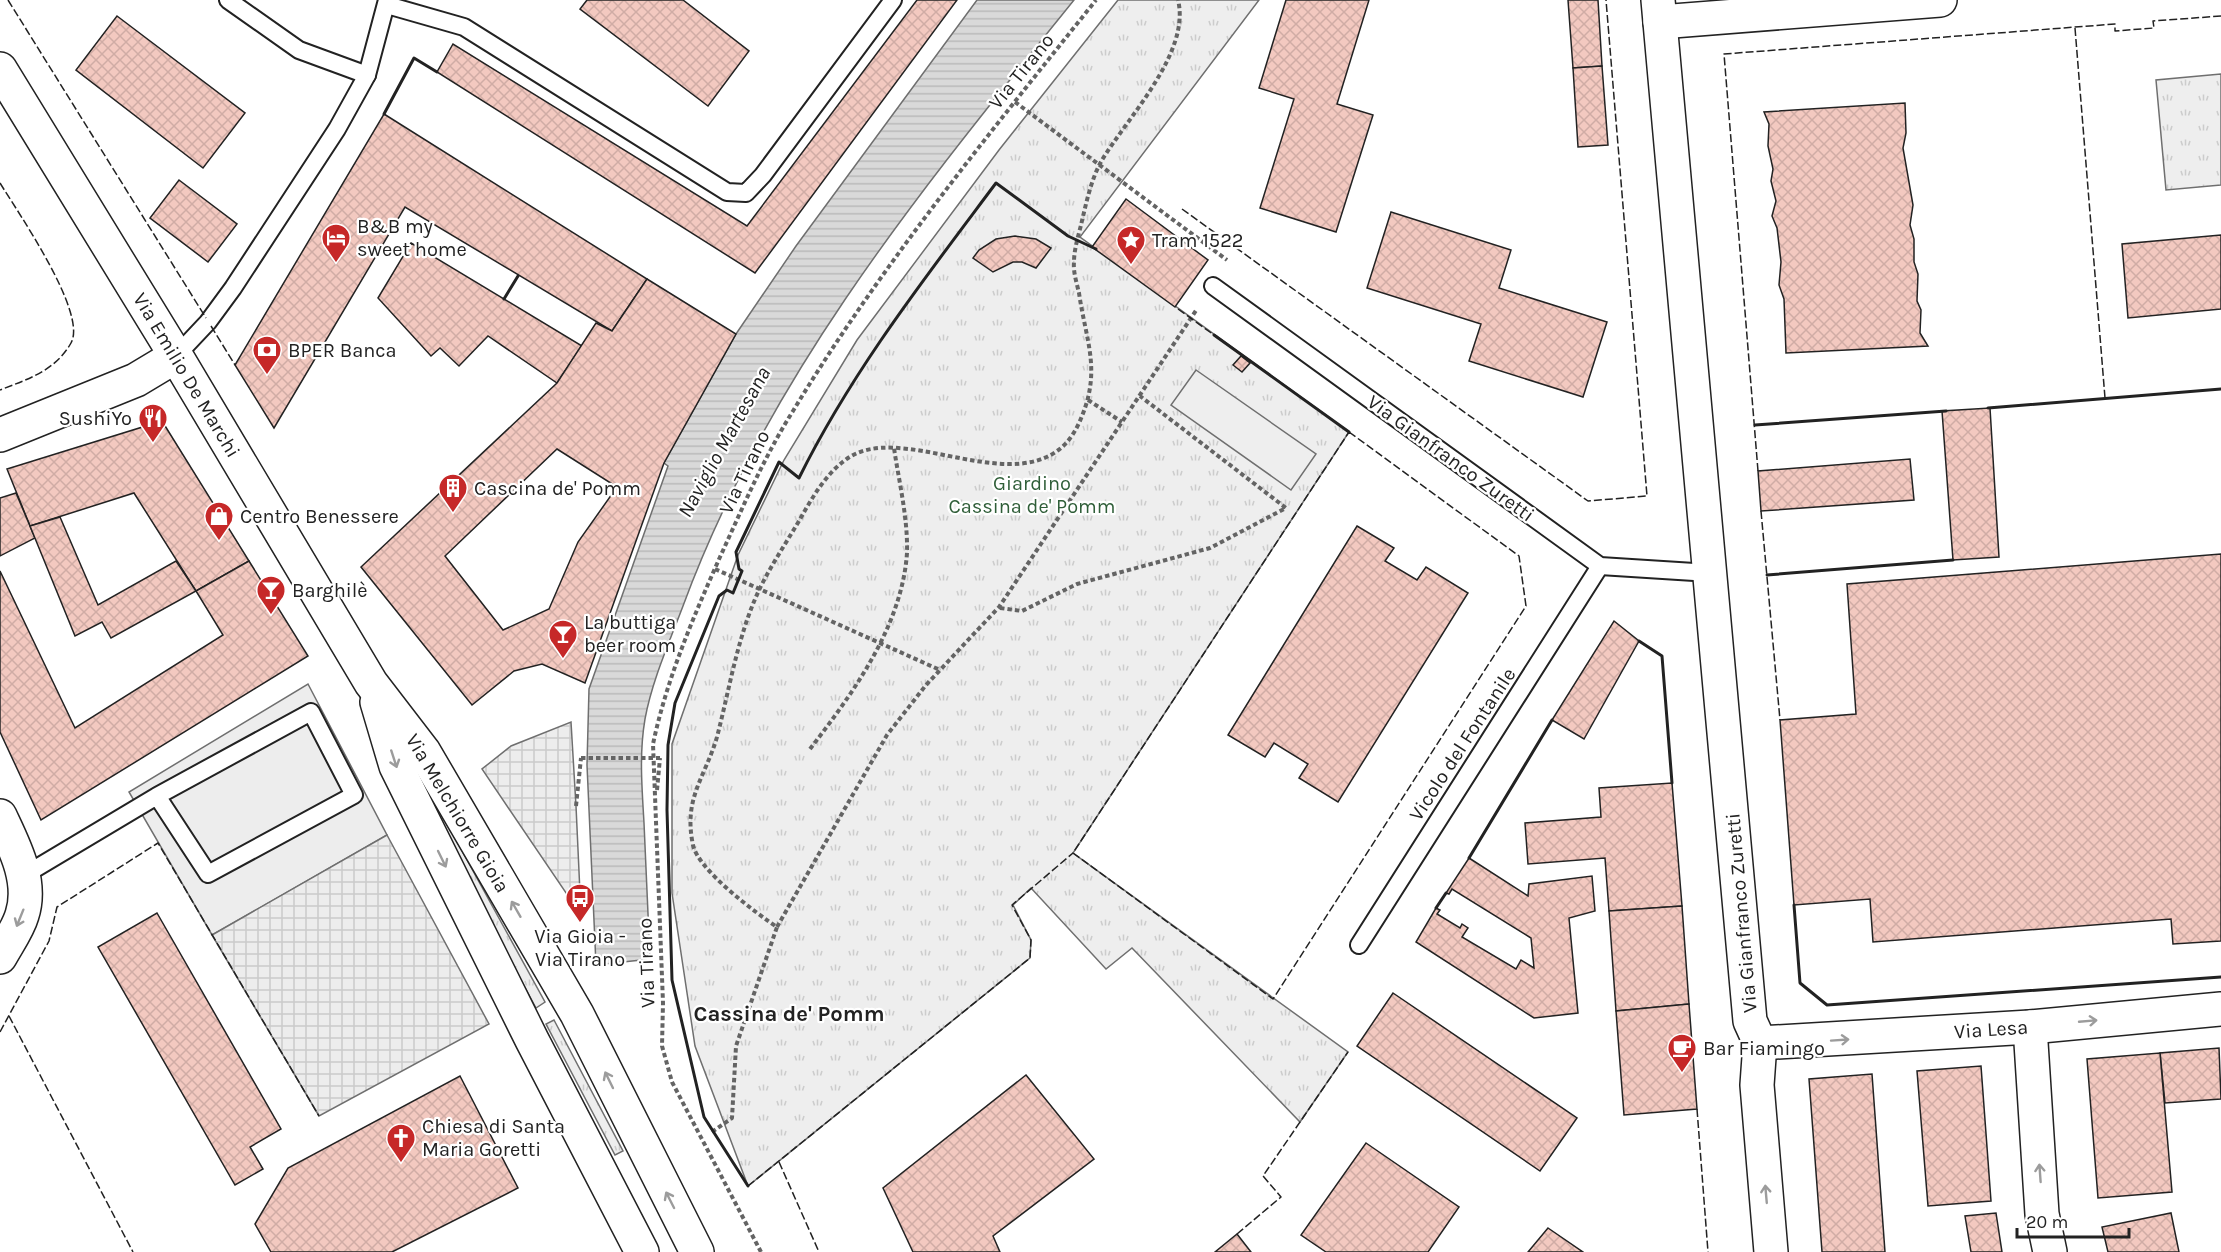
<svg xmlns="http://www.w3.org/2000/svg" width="2221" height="1252" font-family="Karla,sans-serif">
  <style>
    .grass { fill: url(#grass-tufts); stroke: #6f6f6f; stroke-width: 1.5 }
    .garden { fill: #eee; stroke: #6f6f6f; stroke-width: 1.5 }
    .parking { fill: #ededed; stroke: #6f6f6f; stroke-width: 1.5 }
    .plaza { fill: url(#plaza-grid); stroke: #6f6f6f; stroke-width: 1.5 }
    .water { fill: url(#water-rules); stroke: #6f6f6f; stroke-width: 1.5 }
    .building { fill: url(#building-cross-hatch); stroke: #222; stroke-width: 1.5; fill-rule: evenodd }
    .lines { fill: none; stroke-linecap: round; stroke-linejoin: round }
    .lane-casing { stroke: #222; stroke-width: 20 }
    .street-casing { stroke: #222; stroke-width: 36 }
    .secondary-casing { stroke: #222; stroke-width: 36 }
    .path { stroke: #646464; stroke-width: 4; stroke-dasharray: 4.5 3; stroke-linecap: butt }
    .lane { stroke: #fff; stroke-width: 16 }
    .street { stroke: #fff; stroke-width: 33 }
    .secondary { stroke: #fff; stroke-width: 33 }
    .path-bridge { stroke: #646464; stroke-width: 4; stroke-dasharray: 4.5 3; stroke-linecap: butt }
    .fence { stroke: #222; stroke-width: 1.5; stroke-dasharray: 8 3; stroke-linecap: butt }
    .wall { stroke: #222; stroke-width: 3 }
    .oneway { stroke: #9c9c9c }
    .labels { text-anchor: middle; stroke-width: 4.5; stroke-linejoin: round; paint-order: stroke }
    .street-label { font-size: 20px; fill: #222; stroke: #fff }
    .poi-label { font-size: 20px; fill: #222; stroke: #fff; text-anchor: start }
    .park-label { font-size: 20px; fill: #2f5e38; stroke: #fff }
    .water-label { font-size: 21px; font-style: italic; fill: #222; stroke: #fff }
    .quarter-label { font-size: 22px; font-weight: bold; fill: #222; stroke: #fff }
  </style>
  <defs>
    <pattern id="grass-tufts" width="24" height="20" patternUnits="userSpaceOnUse" patternTransform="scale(1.5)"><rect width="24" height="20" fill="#eee"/><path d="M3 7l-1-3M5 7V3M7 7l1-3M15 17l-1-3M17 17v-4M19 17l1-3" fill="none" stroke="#ccc"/></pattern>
    <pattern id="plaza-grid" width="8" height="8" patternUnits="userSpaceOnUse" patternTransform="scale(1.5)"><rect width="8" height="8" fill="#ededed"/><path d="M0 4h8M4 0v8" fill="none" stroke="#cbcbcb"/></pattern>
    <pattern id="water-rules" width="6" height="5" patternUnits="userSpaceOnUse" patternTransform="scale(1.5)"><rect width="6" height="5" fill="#d9d9d9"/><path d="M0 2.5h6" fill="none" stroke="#bababa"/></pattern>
    <pattern id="building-cross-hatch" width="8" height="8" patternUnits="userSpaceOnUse" patternTransform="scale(1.5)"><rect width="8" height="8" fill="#f3c9c0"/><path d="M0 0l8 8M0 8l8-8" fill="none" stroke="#d0aca5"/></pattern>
  </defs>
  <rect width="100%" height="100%" fill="#fff"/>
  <!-- grass -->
  <g class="grass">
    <path d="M1118,0h141l-179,237 269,195 -276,421 275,199 -48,70 -168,-174 -26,21 -75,-81 -18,17 18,35 -1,18 -282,228 -53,-140 -23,-153v-149l66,-189 46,-95 73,-120 142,-190z"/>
    <path d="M2221,74v111l-55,5 -10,-110z"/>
    <path d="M422,778l123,224 -9,6 -122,-225z"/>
    <path d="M554,1020l69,131 -8,4 -69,-131z"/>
  </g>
  <!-- garden -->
  <path class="garden" d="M1196,370l120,84 -25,36 -120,-85z"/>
  <!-- parking -->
  <path class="parking" d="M308,684l79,151 -175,100 -83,-143z"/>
  <!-- plaza -->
  <g class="plaza">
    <path d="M571,722l5,84 5,109 -99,-146 29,-23z"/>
    <path d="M387,835l102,189 -170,92 -107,-181z"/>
  </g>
  <!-- water -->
  <path class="water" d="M977,0h97c-152,189 -306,375 -391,606 -14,37 -31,75 -38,113 -6,35 -3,69 -1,104 2,45 4,90 6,136l-54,6 -9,-200 2,-76 79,-223 -4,-3 72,-129 60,-88z"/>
  <!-- building -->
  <g class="building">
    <path d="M587,0h96l66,51 -41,55 -128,-97z"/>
    <path d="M917,0h40l-202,273 -318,-201 16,-28 294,182z"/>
    <path d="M1286,0h83l-32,104 36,11 -37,117 -76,-24 34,-109 -35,-11z"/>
    <path d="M1568,0h30l4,66 -29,2z"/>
    <path d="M117,16l128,97 -42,55 -127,-98z"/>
    <path d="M1602,66l6,79 -30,2 -5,-79z"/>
    <path d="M1905,103l1,30 -3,15 10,57 -3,20 4,14v23l4,12 -1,27 4,9 -1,23 8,13 -142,7 -2,-54 -5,-14 2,-23 -4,-34 -5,-12 4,-15 -5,-20 2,-12 -5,-23 1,-22 -5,-12z"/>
    <path d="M384,114l263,165 -35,52 -207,-124 -131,221 -39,-63z"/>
    <path d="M179,180l58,44 -29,38 -58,-44z"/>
    <path d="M1126,199l82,61 -33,47 -83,-60z"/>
    <path d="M1391,212l120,38 -12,38 108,34 -24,75 -114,-36 12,-37 -114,-36z"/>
    <path d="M2221,235v74l-93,9 -6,-74z"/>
    <path d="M1015,236l21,3 15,9 -15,20 -14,-6h-9l-20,10 -20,-14 6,-8 17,-11z"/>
    <path d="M411,243l171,103 -25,37 -69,-47 -29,30 -19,-18 -9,8 -53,-58z"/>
    <path d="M647,279l89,55 -72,129 -79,220 -43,-19 -28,7 -42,34 -111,-138 196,-184 39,-60 16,8zM557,449l60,38 -39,55 -29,67 -46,21 -58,-74z"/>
    <path d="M1241,356l9,7 -8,9 -9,-7z"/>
    <path d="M1990,408l9,149 -46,3 -11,-149z"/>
    <path d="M162,421l87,140 -53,30 -62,-98 -104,33 -23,-57z"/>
    <path d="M1910,459l4,41 -153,11 -3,-40z"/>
    <path d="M16,493l19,45 -35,18v-58z"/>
    <path d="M60,517l38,88 78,-44 20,30 -85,47 -9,-16 -27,14 -45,-110z"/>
    <path d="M1357,526l37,22 -9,13 32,19 9,-13 42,26 -130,209 -39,-24 9,-14 -34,-21 -9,14 -37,-22z"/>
    <path d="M2221,554v387l-48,3 -2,-25 -298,23 -3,-43 -76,6 -14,-185 76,-6 -9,-130z"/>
    <path d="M249,561l59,95 -267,164 -41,-88v-161l75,157 148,-93 -27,-44z"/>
    <path d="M1614,621l25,20 -55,98 -32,-19z"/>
    <path d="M1672,783l10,123 -73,5 -4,-53 -77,6 -3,-41 76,-6 -2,-29z"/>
    <path d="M1469,858l59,38 1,-12 63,-8 3,35 -26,7 9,95 -44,5 -118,-76 20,-34 4,2 -3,4 23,14 2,-4 6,4 -6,9 54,32 5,-9 13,8 -3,-30 -79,-49 -3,5 -3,-1z"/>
    <path d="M1682,906l7,98 -73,7 -7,-100z"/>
    <path d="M157,913l124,216 -31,18 13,22 -28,16 -137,-238z"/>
    <path d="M1393,993l184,125 -37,53 -183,-125z"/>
    <path d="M1689,1004l8,105 -73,6 -8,-104z"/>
    <path d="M2219,1048l2,51 -56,4 -5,-50z"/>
    <path d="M2160,1053l12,139 -74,6 -11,-139z"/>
    <path d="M1981,1066l10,135 -63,5 -11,-135z"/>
    <path d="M1872,1074l13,178h-63l-13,-173z"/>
    <path d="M1026,1075l68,84 -101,77 7,16h-87l-30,-64z"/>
    <path d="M460,1076l58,112 -126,64h-121l-16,-28 33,-56z"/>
    <path d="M1366,1143l93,64 -31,45h-102l-25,-17z"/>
    <path d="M1996,1213l6,39h-31l-6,-36z"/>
    <path d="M2171,1213l8,39h-71l-6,-25z"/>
    <path d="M1548,1228l35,24h-55z"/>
    <path d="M1237,1234l14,18h-36z"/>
  </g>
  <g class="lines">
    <!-- lane casing -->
    <g class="lane-casing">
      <g id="lane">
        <path d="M228,0l71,50 68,25"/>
        <path d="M387,5l77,22 263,165 19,1 17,-18 130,-175"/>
        <path d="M1213,286l387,280 110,7"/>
        <path d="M176,356l32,-34 25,-34 104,-159 30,-54 20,-75"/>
        <path d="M23,876l134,-80 154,-84 43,83 -146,79 -51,-78"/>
        <path d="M1359,945l241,-379"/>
      </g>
    </g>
    <!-- street casing -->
    <g class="street-casing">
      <g id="street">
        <path d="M1658,0l92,1021 10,22 -3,42 14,167"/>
        <path d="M1660,22l280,-22"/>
        <path d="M0,435l136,-55 40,-24"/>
        <path d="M0,816c14,30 33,65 22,99 -4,14 -15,29 -22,42"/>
        <path d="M2030,1027l12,187 8,38"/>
        <path d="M1760,1043l270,-16 191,-18"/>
      </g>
    </g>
    <!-- secondary casing -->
    <g class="secondary-casing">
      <g id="secondary">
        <path d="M0,69l176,287 195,327 53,69 153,262 120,238"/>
        <path d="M377,702l19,64 136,274 110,212"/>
      </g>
    </g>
    <!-- path -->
    <g class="path">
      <path d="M1015,102l212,158"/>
      <path d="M1088,400l34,22"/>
      <path d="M715,569l225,101"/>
      <path d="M1000,608l22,3 55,-27 133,-36 76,-40 -146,-112"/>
      <path d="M810,749c43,-56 92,-123 97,-196 1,-35 -8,-71 -13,-105"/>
      <path d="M657,790l3,-32"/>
      <path d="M576,806l5,-48"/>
      <path d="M777,927l110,-192 39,-50 73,-78 198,-298"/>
      <path d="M712,1132l20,-14 4,-72 41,-119c-21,-14 -79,-57 -84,-82 -10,-47 12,-67 24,-108 13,-50 21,-104 44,-151 11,-22 25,-43 38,-65 13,-23 27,-48 49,-63 52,-35 153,33 209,-7 12,-8 20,-22 25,-35 19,-47 4,-75 -3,-123 -2,-9 -6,-21 -5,-31 0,-12 4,-25 7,-37 5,-21 10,-46 21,-65 26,-43 89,-108 76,-160"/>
      <path d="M761,1252l-89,-170 -10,-36 1,-43 -10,-259c14,-66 40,-126 67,-187 23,-50 44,-100 73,-146 88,-146 197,-278 303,-411"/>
    </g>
    <!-- lane -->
    <use href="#lane" class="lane"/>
    <!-- street -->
    <use href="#street" class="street"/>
    <!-- secondary -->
    <use href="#secondary" class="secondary"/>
    <!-- path-bridge -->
    <path class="path-bridge" d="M581,758h79"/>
    <!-- fence -->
    <g class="fence">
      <path d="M8,0l198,318"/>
      <path d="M2075,28l30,370"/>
      <path d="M0,183c17,28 88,130 71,160 -16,28 -43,36 -71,47"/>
      <path d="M1182,209l406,292 59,-5 -41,-496"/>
      <path d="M1178,309l36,26"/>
      <path d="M211,326l24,39"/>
      <path d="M1349,432l170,124 7,50 -253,393 -200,-146z"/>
      <path d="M1758,471l-34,-417 391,-30v7l39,-3 -1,-7 68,-5"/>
      <path d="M1761,511l19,209"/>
      <path d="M9,1016l124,236"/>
      <path d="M0,1032l49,-91 8,-34 101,-64 161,273"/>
      <path d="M1697,1109l11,143"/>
      <path d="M779,1162l40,90"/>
      <path d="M748,1186l282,-228 1,-18 -19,-35 61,-52"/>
      <path d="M1237,1234l44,-37 -18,-21 85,-124"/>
    </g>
    <!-- wall -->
    <g class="wall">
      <path d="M384,114l30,-56 23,14"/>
      <path d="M504,299l14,-23"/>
      <path d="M1214,335l135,97"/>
      <path d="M1988,408l233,-19"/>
      <path d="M1755,425l191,-14"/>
      <path d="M1767,575l186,-15"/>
      <path d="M1639,641l23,15 10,127"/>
      <path d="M1469,858l83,-138"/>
      <path d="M1794,905l6,78 27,22 394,-28"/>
      <path d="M1436,908l10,-15"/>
      <path d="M748,1186l-44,-69 -32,-137 -5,-170 1,-65 7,-42 44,-107 8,-6 6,3 9,-22 -3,-2 -3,-17 43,-90 20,16c53,-107 126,-200 197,-295l72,53 28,13"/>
    </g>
  </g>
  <!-- one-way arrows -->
  <defs><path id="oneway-shaft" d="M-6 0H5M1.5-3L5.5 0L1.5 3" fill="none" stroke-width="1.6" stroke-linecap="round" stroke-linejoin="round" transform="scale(1.5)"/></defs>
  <g class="oneway">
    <use href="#oneway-shaft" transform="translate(394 759) rotate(72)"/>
    <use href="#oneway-shaft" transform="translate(442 859) rotate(64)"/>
    <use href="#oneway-shaft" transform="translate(516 909) rotate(-120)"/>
    <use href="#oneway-shaft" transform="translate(20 918) rotate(112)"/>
    <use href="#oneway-shaft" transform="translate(2088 1021) rotate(-5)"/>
    <use href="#oneway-shaft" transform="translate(1840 1040) rotate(-4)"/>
    <use href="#oneway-shaft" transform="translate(609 1080) rotate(-116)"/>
    <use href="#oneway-shaft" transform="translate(2040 1173) rotate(-94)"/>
    <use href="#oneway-shaft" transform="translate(1766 1194) rotate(-95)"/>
    <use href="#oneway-shaft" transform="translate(670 1200) rotate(-117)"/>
  </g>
  <!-- icons -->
  <defs>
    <g id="hotel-pin" transform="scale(1.5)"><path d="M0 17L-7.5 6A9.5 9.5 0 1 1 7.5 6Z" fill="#c62828" stroke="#fff"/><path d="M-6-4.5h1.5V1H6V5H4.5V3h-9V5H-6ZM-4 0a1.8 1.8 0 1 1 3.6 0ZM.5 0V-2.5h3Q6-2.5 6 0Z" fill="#fff"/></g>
    <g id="sight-pin" transform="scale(1.5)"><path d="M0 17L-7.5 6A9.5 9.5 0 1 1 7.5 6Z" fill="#c62828" stroke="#fff"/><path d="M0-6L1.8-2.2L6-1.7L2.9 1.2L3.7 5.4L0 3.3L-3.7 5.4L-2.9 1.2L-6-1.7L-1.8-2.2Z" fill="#fff"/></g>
    <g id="bank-pin" transform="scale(1.5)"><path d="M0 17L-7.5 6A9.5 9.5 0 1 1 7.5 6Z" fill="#c62828" stroke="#fff"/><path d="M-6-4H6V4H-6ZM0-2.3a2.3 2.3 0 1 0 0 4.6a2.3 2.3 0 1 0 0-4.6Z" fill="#fff"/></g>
    <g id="restaurant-pin" transform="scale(1.5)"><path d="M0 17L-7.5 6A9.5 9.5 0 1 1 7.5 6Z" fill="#c62828" stroke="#fff"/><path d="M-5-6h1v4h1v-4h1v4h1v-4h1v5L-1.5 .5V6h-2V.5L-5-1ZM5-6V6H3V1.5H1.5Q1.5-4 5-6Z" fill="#fff"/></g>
    <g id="building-pin" transform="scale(1.5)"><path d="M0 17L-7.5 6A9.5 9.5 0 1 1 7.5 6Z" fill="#c62828" stroke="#fff"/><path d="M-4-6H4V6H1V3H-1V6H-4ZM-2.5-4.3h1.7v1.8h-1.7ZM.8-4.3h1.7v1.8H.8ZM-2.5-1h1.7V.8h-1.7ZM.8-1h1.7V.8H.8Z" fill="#fff"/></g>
    <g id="shop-pin" transform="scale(1.5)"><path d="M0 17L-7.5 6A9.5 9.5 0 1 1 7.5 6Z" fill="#c62828" stroke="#fff"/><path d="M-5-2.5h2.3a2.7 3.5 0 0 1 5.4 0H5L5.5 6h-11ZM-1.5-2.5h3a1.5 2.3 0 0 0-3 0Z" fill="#fff"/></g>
    <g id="bar-pin" transform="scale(1.5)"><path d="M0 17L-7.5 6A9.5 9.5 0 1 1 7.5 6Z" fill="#c62828" stroke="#fff"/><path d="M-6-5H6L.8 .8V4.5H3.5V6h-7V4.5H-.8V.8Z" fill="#fff"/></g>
    <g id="bus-pin" transform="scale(1.5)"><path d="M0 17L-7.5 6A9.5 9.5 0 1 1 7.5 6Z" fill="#c62828" stroke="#fff"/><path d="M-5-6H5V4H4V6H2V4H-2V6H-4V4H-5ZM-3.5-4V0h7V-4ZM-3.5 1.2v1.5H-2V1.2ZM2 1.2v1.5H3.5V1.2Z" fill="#fff"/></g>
    <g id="cafe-pin" transform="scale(1.5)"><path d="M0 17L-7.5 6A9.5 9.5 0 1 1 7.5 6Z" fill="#c62828" stroke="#fff"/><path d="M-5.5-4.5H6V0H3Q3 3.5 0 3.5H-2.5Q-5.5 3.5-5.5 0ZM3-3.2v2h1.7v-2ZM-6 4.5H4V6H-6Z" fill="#fff"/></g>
    <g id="church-pin" transform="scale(1.5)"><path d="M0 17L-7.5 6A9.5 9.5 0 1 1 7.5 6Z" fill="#c62828" stroke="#fff"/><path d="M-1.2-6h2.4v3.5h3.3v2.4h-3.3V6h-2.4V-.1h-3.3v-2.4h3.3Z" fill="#fff"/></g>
  </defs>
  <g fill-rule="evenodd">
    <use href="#hotel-pin" x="336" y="238"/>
    <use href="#sight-pin" x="1131" y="240"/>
    <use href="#bank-pin" x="267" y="350"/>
    <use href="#restaurant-pin" x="153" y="418"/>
    <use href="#building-pin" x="453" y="488"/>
    <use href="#shop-pin" x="219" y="516"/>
    <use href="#bar-pin" x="271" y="590"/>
    <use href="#bar-pin" x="563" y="634"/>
    <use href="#bus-pin" x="580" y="898"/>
    <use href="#cafe-pin" x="1682" y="1048"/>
    <use href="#church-pin" x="401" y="1138"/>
  </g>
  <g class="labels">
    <!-- street labels -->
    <g class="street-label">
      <text transform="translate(1021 71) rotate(-51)" y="7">Via Tirano</text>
      <text transform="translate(187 375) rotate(59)" y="7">Via Emilio De Marchi</text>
      <text transform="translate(1451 458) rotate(36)" y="7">Via Gianfranco Zuretti</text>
      <text transform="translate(744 472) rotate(-64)" y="7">Via Tirano</text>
      <text transform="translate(1462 744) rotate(-57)" y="7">Vicolo del Fontanile</text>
      <text transform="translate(458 813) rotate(59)" y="7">Via Melchiorre Gioia</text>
      <text transform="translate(1741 913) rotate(-95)" y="7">Via Gianfranco Zuretti</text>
      <text transform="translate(646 963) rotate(-92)" y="7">Via Tirano</text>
      <text transform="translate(1991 1029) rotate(-4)" y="7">Via Lesa</text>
    </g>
    <!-- poi labels -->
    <g class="poi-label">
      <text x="357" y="233">B&amp;B my<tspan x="357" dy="23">sweet home</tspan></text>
      <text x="1152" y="247">Tram 1522</text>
      <text x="288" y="357">BPER Banca</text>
      <text x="132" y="425" text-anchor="end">SushiYo</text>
      <text x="474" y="495">Cascina de' Pomm</text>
      <text x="240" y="523">Centro Benessere</text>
      <text x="292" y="597">Barghilè</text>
      <text x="584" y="629">La buttiga<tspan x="584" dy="23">beer room</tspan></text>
      <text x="580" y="943" text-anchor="middle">Via Gioia -<tspan x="580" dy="23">Via Tirano</tspan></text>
      <text x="1703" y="1055">Bar Fiamingo</text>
      <text x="422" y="1133">Chiesa di Santa<tspan x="422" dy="23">Maria Goretti</tspan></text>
    </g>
    <!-- park labels -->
    <g class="park-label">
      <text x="1032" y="490">Giardino<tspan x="1032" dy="23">Cassina de' Pomm</tspan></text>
    </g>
    <!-- water labels -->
    <g class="water-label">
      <text transform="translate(724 442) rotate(-61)" y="7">Naviglio Martesana</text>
    </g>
    <!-- quarter labels -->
    <g class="quarter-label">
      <text x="789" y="1021">Cassina de' Pomm</text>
    </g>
  </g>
  <!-- scale -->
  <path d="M2017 1228v9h112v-9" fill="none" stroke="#222222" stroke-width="3"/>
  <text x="2026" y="1228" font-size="18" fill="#222222" stroke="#ffffff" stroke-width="4.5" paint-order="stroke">20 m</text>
</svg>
